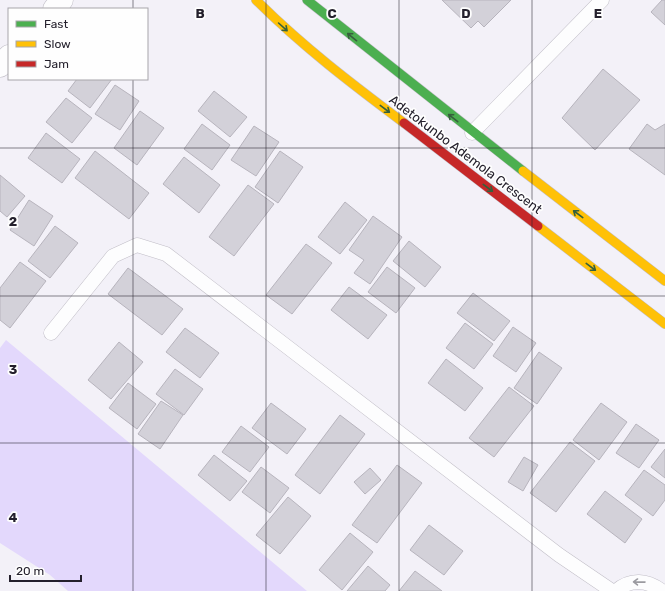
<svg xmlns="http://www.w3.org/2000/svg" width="665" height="591" font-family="Rubik,sans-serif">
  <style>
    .green { fill: #e3d8fc }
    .building { fill: #d3d1d9; stroke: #b7b4bd }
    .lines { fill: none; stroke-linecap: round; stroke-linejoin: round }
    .lane-casing { stroke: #c1bec7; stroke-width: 15 }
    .street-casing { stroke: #c1bec7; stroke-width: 23 }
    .fast-casing { stroke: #c1bec7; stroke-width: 10 }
    .slow-casing { stroke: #c1bec7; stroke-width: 10 }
    .jam-casing { stroke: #c1bec7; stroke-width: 10 }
    .lane { stroke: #fdfdfe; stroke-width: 14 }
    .street { stroke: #fdfdfe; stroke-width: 22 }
    .fast { stroke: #4caf50; stroke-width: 9 }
    .slow { stroke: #ffc107; stroke-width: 9 }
    .jam { stroke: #c62828; stroke-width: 9 }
    .oneway { stroke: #36603c }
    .oneway2 { stroke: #9b9aa0 }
    .grid { fill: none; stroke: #24202c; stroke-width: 1; stroke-opacity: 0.55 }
    .labels { text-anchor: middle; stroke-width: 3.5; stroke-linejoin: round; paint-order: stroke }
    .street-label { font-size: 13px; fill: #24202c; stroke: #fefefe }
    .grid-label { font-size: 13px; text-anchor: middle; font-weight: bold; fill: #24202c; stroke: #fefefe; stroke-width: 3.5; stroke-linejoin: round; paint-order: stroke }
  </style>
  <rect width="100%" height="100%" fill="#f3f1f8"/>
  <!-- green -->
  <path class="green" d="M6,340l301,251h-239l-18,-16 -50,-32v-195z"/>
  <!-- building -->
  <g class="building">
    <path d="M442,0h69l-27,27 -6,-6 -7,7z"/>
    <path d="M662,0h3v25l-14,-13z"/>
    <path d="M603,69l37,31 -45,50 -33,-32z"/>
    <path d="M77,79h35l-22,29 -22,-17z"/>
    <path d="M115,85l24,16 -19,29 -25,-16z"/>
    <path d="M214,91l33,26 -17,20 -32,-26z"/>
    <path d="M66,98l26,20 -20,25 -26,-21z"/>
    <path d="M140,111l24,17 -27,37 -23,-17z"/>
    <path d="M202,124l28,21 -18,25 -28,-21z"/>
    <path d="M647,124l8,6 10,-6v51l-36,-26z"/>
    <path d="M254,126l25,16 -23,34 -25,-16z"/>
    <path d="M46,133l34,26 -18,24 -34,-25z"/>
    <path d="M95,151l54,42 -20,26 -54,-41z"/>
    <path d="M280,151l23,16 -25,36 -23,-16z"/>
    <path d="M184,157l36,28 -21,28 -36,-29z"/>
    <path d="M0,175l25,21 -18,21 -7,-6z"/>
    <path d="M248,185l26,19 -40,52 -25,-19z"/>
    <path d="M29,200l24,16 -19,30 -24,-16z"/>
    <path d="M345,202l22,18 -27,34 -22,-17z"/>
    <path d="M373,216l29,21 -32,47 -16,-11 10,-13 -15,-10z"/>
    <path d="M55,226l23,17 -28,35 -22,-17z"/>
    <path d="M409,241l32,26 -16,20 -32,-26z"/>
    <path d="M306,244l26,19 -40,51 -26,-19z"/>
    <path d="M20,262l26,19 -36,47 -10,-8v-32z"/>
    <path d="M387,267l28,21 -19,25 -28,-21z"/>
    <path d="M128,268l55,41 -21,26 -54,-41z"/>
    <path d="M349,287l38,28 -19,24 -37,-29z"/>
    <path d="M473,293l37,28 -16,20 -37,-28z"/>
    <path d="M465,323l28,21 -19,25 -28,-21z"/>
    <path d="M513,327l23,16 -20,29 -23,-16z"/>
    <path d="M185,328l34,25 -19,25 -34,-26z"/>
    <path d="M119,342l24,20 -32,37 -23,-19z"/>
    <path d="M539,352l23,16 -25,36 -23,-16z"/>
    <path d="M446,359l37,29 -18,23 -37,-28z"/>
    <path d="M175,369l28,20 -19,26 -28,-21z"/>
    <path d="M128,383l28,21 -19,25 -28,-21z"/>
    <path d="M509,387l25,19 -40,51 -25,-19z"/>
    <path d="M161,401l22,14 -23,34 -22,-15z"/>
    <path d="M271,403l35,26 -19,25 -35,-26z"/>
    <path d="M601,403l26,19 -28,38 -26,-20z"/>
    <path d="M340,415l25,19 -45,60 -25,-19z"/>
    <path d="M636,424l23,16 -20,28 -23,-15z"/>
    <path d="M241,426l28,21 -19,25 -28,-20z"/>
    <path d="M570,442l25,19 -39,51 -26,-19z"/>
    <path d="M665,449v29l-14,-11z"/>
    <path d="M214,455l33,26 -17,20 -32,-26z"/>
    <path d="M524,457l14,8 -15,26 -15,-9z"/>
    <path d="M397,465l25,18 -45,60 -25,-18z"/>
    <path d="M261,467l28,21 -19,25 -28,-21z"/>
    <path d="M370,468l11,12 -16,14 -11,-12z"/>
    <path d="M644,470l21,15v15l-12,16 -28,-21z"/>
    <path d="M605,491l37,28 -17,24 -38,-29z"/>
    <path d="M288,497l23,19 -31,38 -24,-19z"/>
    <path d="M429,525l34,26 -19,24 -34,-25z"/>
    <path d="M350,533l23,19 -31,38 -23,-20z"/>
    <path d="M368,566l22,19 -5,6h-38z"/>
    <path d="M415,571l27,20h-43z"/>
  </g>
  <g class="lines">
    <!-- lane casing -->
    <g class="lane-casing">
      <g id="lane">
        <path d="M472,133l130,-133"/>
        <path d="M51,333l62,-77 24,-11 29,9 393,301 53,36"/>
        <path d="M616,591c15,-13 31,-11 46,0"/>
      </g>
    </g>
    <!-- street casing -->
    <g class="street-casing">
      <g id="street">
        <path d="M54,9l8,-9"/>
        <path d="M0,66l9,-10"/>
      </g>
    </g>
    <!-- fast casing -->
    <g class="fast-casing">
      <path id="fast" d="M307,0l216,171"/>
    </g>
    <!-- slow casing -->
    <g class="slow-casing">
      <g id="slow">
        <path d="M256,0c46,46 96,84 148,123"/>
        <path d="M523,171l142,110"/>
        <path d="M538,226l127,98"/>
      </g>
    </g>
    <!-- jam casing -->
    <g class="jam-casing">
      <path id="jam" d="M404,123l134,103"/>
    </g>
    <!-- lane -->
    <use href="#lane" class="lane"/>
    <!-- street -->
    <use href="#street" class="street"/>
    <!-- fast -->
    <use href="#fast" class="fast"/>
    <!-- slow -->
    <use href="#slow" class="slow"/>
    <!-- jam -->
    <use href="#jam" class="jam"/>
  </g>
  <!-- one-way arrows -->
  <defs><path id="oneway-shaft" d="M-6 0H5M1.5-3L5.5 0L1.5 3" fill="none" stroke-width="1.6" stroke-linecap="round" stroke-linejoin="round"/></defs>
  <g class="oneway">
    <use href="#oneway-shaft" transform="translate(283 27) rotate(42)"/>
    <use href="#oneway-shaft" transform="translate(352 37) rotate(-141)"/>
    <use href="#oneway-shaft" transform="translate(385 109) rotate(37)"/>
    <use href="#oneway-shaft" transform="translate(453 118) rotate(-142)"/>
    <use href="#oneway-shaft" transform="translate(488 188) rotate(37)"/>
    <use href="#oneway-shaft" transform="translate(578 214) rotate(-143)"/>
    <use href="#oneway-shaft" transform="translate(591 267) rotate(37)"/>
  </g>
  <use class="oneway2" href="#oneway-shaft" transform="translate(639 582) rotate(-179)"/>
  <!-- grid -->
  <path class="grid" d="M133,0v9M266,0v591M399,0v591M532,0v591M133,79v512M0,148h665M0,296h665M0,443h665"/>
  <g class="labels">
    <!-- street labels -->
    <g class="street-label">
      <text transform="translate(466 154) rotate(37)" y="5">Adetokunbo Ademola Crescent</text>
    </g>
  </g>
  <g class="grid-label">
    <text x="200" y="18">B</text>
    <text x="332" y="18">C</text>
    <text x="466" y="18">D</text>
    <text x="598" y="18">E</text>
    <text x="13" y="226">2</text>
    <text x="13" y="374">3</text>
    <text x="13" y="522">4</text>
  </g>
  <!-- legend -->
  <rect x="8" y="8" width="140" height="72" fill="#fefefe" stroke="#a7a5aa"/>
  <rect x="16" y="21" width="20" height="6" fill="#4caf50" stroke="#a7a5aa"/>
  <text x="44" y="28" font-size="12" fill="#24202c">Fast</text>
  <rect x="16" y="41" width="20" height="6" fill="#ffc107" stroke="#a7a5aa"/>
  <text x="44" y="48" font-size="12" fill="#24202c">Slow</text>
  <rect x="16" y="61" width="20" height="6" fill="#c62828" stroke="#a7a5aa"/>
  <text x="44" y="68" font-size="12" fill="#24202c">Jam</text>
  <!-- scale -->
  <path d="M10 575v6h71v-6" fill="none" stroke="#24202c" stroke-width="2"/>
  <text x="16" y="575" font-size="12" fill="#24202c" stroke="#fefefe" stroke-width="3" paint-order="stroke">20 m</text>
</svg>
